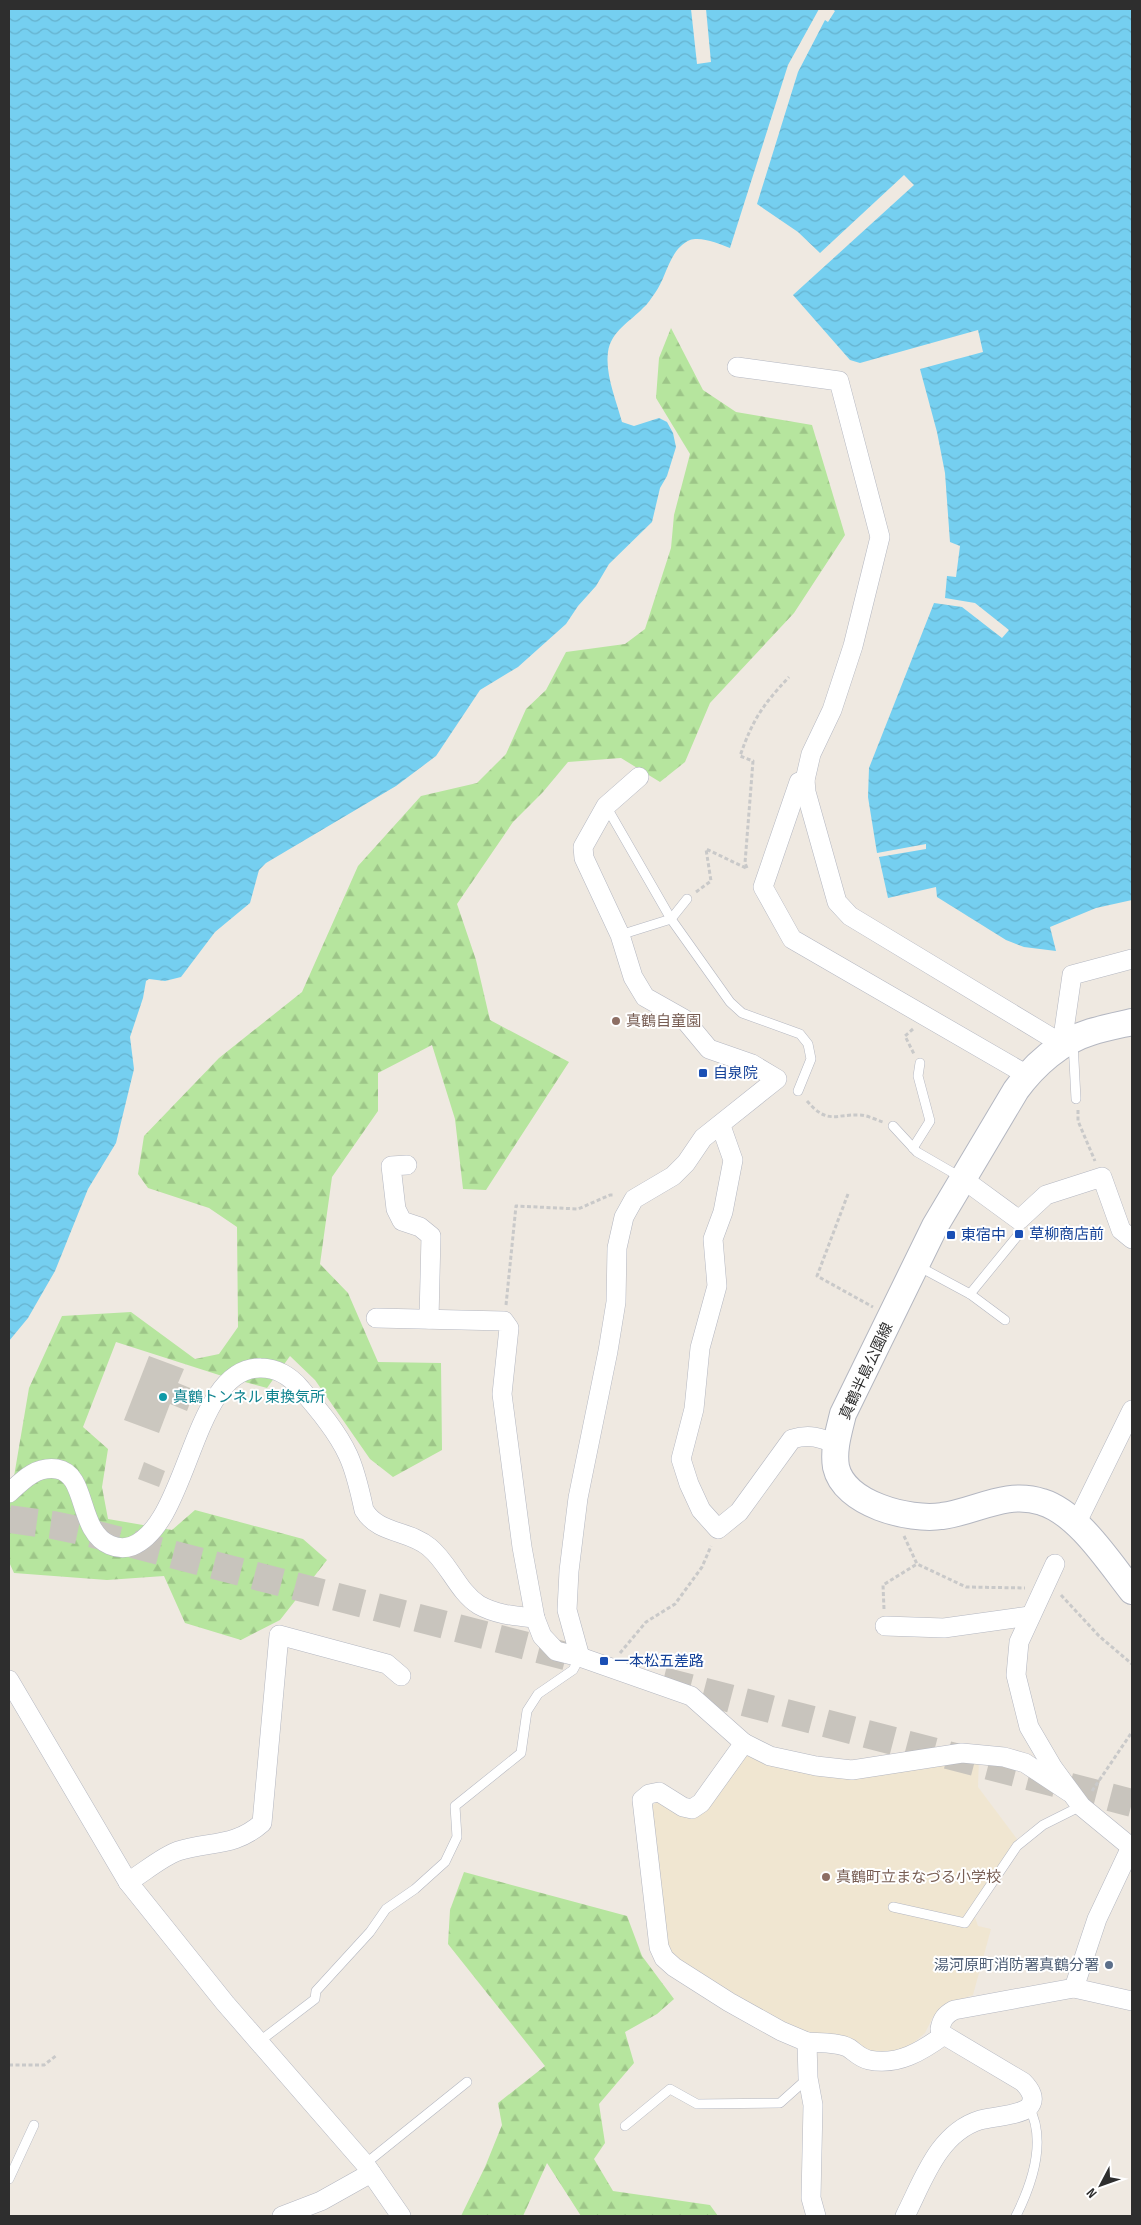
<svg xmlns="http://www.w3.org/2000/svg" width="1141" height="2225" font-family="'Sofia Sans Condensed','Noto Sans JP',sans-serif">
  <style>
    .education { fill: #f0e6d1 }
    .forest { fill: url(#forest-firs) }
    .water { fill: url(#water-waves) }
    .pier { fill: #efe9e1 }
    .building { fill: #cbc7bf }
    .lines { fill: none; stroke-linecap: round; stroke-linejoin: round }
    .highway-tunnel { stroke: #c8c4bd; stroke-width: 28; stroke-dasharray: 28 14; stroke-linecap: butt }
    .lane-casing { stroke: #b4b7c1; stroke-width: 10 }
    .street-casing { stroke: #b4b7c1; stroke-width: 20 }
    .secondary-casing { stroke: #b4b7c1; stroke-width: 28 }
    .path { stroke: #c9c9c9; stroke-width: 3; stroke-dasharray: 4 2.5; stroke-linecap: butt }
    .lane { stroke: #fff; stroke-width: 9 }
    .street { stroke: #fff; stroke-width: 19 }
    .secondary { stroke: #fff; stroke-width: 26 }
    .education-dot { fill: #8d6e63; stroke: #fff; stroke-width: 2 }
    .transit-dot { fill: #1a4fb4; stroke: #fff; stroke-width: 2 }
    .culture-dot { fill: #0f9aa8; stroke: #fff; stroke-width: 2 }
    .service-dot { fill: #5c6f8a; stroke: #fff; stroke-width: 2 }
    .labels { text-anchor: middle; stroke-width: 4; stroke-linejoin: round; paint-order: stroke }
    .education-label { font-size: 15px; fill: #785e54; stroke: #fff; text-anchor: start }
    .transit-label { font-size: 15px; fill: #164399; stroke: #fff; text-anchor: start }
    .street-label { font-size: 15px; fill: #2e2e2e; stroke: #fff }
    .culture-label { font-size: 15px; fill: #0d838f; stroke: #fff; text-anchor: start }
    .service-label { font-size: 15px; fill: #4e5e75; stroke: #fff; text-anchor: end }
  </style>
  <defs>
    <pattern id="forest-firs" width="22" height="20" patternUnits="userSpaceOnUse" patternTransform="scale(1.25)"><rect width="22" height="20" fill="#b6e59e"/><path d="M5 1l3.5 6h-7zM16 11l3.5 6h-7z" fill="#9dc588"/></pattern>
    <pattern id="water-waves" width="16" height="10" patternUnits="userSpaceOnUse" patternTransform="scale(1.25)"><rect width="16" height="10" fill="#75cff0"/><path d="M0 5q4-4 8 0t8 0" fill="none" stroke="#66b2ce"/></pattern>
  </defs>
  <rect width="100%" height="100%" fill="#efe9e1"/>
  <!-- education -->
  <path class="education" d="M754,1750l92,22 133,-15 -1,30 39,52 -43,75 4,12 13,3 -18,66 -29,10 -11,12 -8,16 -13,11 -15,7 -27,2 -89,-27 -114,-73 -16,-146 8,-7 23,13 58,-58z"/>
  <!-- forest -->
  <g class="forest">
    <path d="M671,328l32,62 33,22 76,13 33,110 -51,78 -84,90 -25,59 -25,20 -39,-24 -53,4 -25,30 -30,30 -56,82 19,56 14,60 79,42 -83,128 -23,-1 -8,-70 -23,-74 -54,28v38l-46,66 -12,87 28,29 30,69 63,1 1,87 -49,27 -23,-18 -55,-79 -25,-24 -23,32 -48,-13 -103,-33 -33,85 25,22 -6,38 6,32 64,11 23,-20 108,29 24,21 -47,60 -39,20 -56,-17 -21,-47 -57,4 -93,-7 -5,-11v-56l20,-118 33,-72 69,-4 64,47 24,-5 19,-27 -1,-100 -28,-19 -61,-20 -10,-14 6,-38 75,-78 83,-66 56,-126 63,-70 56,-13 29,-29 20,-45 20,-19 20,-38 59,-8 20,-15 26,-81 3,-33 16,-61 -34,-56 3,-40z"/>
    <path d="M464,1872l163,44 15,40 32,43 -17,15 -32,18 9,31 -35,41 6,39 -11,16 19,32 97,14 8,11h-137l-34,-53 -24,53h-62l24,-49 17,-42 -4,-22 47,-37 -97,-122 2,-34z"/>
  </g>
  <!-- water -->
  <g class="water">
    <path d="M9,9h810l-31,56 -58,183c-10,-4 -29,-12 -40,-8 -21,9 -23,37 -35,53 -4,5 -7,11 -12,15 -12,13 -32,23 -35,44 -3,22 8,48 14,70l12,4 25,-8 8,4 6,11 3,14 -9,29 -7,12 -8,34 -43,42 -13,22 -18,20 -12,18 -48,43 -38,23 -44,66 -40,30 -130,77 -7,7 -9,33 -35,29 -34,45 -16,4 -16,-2 -3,2 -3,17 -13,39 4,32 -18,74 -28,46 -33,82 -27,47 -19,23z"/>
    <path d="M832,9h300v891l-36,8 -46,19 6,24 -32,-4 -18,-7 -69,-43 -1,-10 -48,11 -9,-41 47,-8v-5l-49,9 -9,-56 1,-29 65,-165 28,4 40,31 7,-8 -34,-27 -30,-5 2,-22 9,1 4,-31 -10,-4 -5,-69 -8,-41 -17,-63 63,-17 -5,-22 -118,33 -10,-3 -57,-65 121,-110 -10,-10 -84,78 -22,-21 -41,-28 41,-132 27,-52 3,2 7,-11z"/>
  </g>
  <!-- pier -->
  <path class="pier" d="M691,9h15l5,53 -14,2z"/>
  <!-- building -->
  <g class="building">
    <path d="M149,1356l35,13 -6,14 17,7 -8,21 -17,-7 -11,29 -35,-13z"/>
    <path d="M144,1462l21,9 -6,16 -21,-8z"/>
  </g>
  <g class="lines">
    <!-- highway-tunnel -->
    <g class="highway-tunnel">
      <path d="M9,1519l44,6 33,7 491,127"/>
      <path d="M663,1681l469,122"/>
    </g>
    <!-- lane casing -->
    <g class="lane-casing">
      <g id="lane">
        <path d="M606,806l65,113 59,83 12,11 58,21 8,10 3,15 -13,32"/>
        <path d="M620,935l51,-16 16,-20"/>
        <path d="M1073,1042l3,57"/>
        <path d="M893,1126l24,26 45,26"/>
        <path d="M913,1148l17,-27 -12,-45 2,-13"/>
        <path d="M918,1266l52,28 35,26"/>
        <path d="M970,1294l49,-60v-14"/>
        <path d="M893,1907l72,16 52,-77 26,-21 38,-19"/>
        <path d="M260,2041l55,-42 1,-8 54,-59 16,-23 29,-20 30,-27 12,-25 -2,-31 66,-53 6,-42 11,-17 35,-24 7,-13"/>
        <path d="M625,2126l45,-37 27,15 83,-1 28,-25"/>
        <path d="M365,2164l102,-82"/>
        <path d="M9,2179l25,-54"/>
        <path d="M1016,2216c16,-32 31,-75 13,-109"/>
      </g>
    </g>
    <!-- street casing -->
    <g class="street-casing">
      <g id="street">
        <path d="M737,367l102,14 41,156 -27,109 -21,64 -21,44 -6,26 1,12 31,110 13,14 212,128 10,-69 60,-16"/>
        <path d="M805,780l-6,2 -36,105 29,52 235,136"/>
        <path d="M721,1126l12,34 -10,52 -10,27 4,47 -17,62 -6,61 -13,50 8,25 12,26 17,19 21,-17 53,-73c17,-5 29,-2 44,6"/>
        <path d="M407,1165l-16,1 5,43 6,12 18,6 11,9 -2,83"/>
        <path d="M963,1179l56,41 27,-25 56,-18 19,53 11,9"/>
        <path d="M376,1318l128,3 5,7 -7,66 20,153 13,71 7,18 14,15 24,6 111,39 53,47 26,13 46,10 36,4 110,-17 42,4 21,6 44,29"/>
        <path d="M9,1493c14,-13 27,-27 48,-24 31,5 20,62 53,76 7,3 14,4 22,1 58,-23 60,-180 129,-178 15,0 29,8 39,20 17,20 37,43 48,67 8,17 12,37 16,55 14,24 45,20 65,37 20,16 29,45 50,58 18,10 37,11 56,13"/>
        <path d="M1077,1522l55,-112"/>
        <path d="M1055,1564l-36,78 -3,33 13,52 24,41 28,38 51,42"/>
        <path d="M885,1626l59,2 86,-12"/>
        <path d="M580,1657l-13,-47 2,-39 9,-73 30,-147 8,-49 1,-54 7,-31 10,-18 39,-23 13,-13 17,-25 74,-59 -25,-15 -43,-15 -25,-30 -39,-22 -12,-20 -13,-42 -36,-77 -1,-11 23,-41 33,-29"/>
        <path d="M9,1680l119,202 97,121 140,161 36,52"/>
        <path d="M744,1743l-43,60 -9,6 -9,-2 -24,-15 -10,2 -7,6 17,147 5,11 10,9 55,35 52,29 26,11"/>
        <path d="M128,1882c15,-9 35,-26 50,-31 32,-10 57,-4 84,-28l17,-188 108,29 14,12"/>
        <path d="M1074,1988l23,-69 34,-72"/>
        <path d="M282,2216l39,-15 50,-28"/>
        <path d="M816,2216l-5,-18 2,-93 -5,-27 -1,-36c12,1 31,0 42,6 7,5 11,10 20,12 29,6 53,-9 75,-25"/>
        <path d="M905,2216c18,-35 33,-83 75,-96 12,-3 39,-5 48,-12 9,-9 2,-19 -5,-26l-79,-47 -4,-6c2,-10 5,-14 14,-19l120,-22 58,13"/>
      </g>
    </g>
    <!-- secondary casing -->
    <g class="secondary-casing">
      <path id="secondary" d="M1132,1022c-13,3 -28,6 -41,10 -30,9 -57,33 -75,58l-81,136 -92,188c-4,17 -10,35 -7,53 8,37 73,54 106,49 33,-4 64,-26 100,-14 36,11 67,60 90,89"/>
    </g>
    <!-- path -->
    <g class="path">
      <path d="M747,868l-2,-5 8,-102 -13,-5c13,-37 22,-50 49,-79"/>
      <path d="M696,892l15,-11 -5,-32 40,19"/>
      <path d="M913,1029l-8,7 9,18"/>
      <path d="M807,1101c21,24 27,13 53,14 7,0 16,5 23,7"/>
      <path d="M1078,1110v11l17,40"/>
      <path d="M848,1194l-31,82 56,31"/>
      <path d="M506,1305l10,-99 62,3 32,-14h5"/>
      <path d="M904,1536l13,28 49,23 59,1"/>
      <path d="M1061,1595l38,41 33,28"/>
      <path d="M884,1609l-1,-24 34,-21"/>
      <path d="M620,1653l26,-31 29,-18 27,-37 9,-21"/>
      <path d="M1092,1791l40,-59"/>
      <path d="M9,2065h35l13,-10"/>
    </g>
    <!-- lane -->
    <use href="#lane" class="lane"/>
    <!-- street -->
    <use href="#street" class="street"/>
    <!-- secondary -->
    <use href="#secondary" class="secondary"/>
  </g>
  <!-- markers -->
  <g class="education-dot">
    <circle cx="616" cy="1021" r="5"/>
    <circle cx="826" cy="1877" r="5"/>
  </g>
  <g class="transit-dot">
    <rect x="698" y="1068" width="10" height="10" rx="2.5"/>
    <rect x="1014" y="1229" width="10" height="10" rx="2.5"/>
    <rect x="946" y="1230" width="10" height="10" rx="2.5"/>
    <rect x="599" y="1656" width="10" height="10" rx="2.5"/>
  </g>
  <circle class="culture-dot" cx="163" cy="1397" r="5"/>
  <circle class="service-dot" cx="1109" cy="1965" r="5"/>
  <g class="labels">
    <!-- education labels -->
    <g class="education-label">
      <text x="626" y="1026">真鶴自童園</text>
      <text x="836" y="1882">真鶴町立まなづる小学校</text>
    </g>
    <!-- transit labels -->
    <g class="transit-label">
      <text x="713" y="1078">自泉院</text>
      <text x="1029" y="1239">草柳商店前</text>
      <text x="961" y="1240">東宿中</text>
      <text x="614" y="1666">一本松五差路</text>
    </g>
    <!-- street labels -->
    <g class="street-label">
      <text transform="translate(866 1371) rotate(-65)" y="5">真鶴半島公園線</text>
    </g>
    <!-- culture labels -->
    <g class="culture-label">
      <text x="173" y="1402">真鶴トンネル 東換気所</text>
    </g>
    <!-- service labels -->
    <g class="service-label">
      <text x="1099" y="1970">湯河原町消防署真鶴分署</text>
    </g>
  </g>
  <!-- border -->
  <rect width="1141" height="2225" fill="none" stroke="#2e2e2e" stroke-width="20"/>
  <!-- north arrow -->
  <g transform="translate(1101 2185) rotate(229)" stroke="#ffffff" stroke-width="4" paint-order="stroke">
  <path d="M0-4L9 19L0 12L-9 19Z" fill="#2e2e2e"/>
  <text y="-8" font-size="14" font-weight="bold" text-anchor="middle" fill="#2e2e2e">N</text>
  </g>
</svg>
